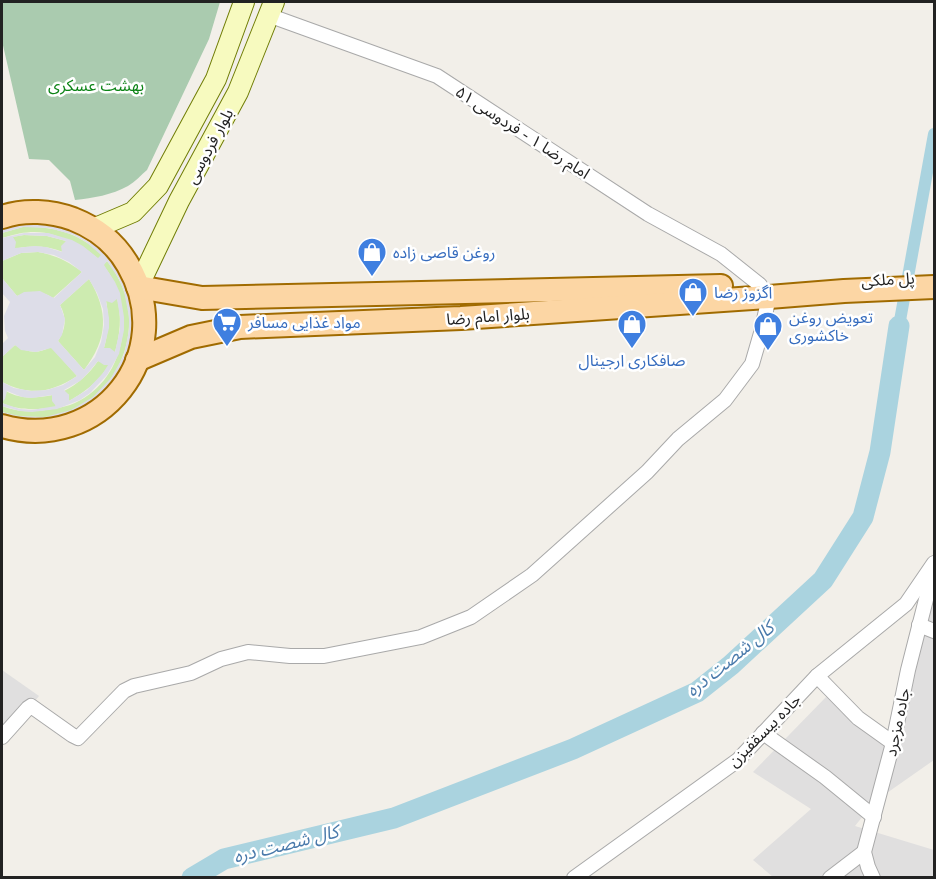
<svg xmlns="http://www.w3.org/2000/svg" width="936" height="879" font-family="'Nunito Sans','Noto Sans Arabic',sans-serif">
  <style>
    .residential { fill: #e0dfdf }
    .grass { fill: #cdebb0 }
    .cemetery { fill: #aacbaf }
    .plaza { fill: #dddde8; fill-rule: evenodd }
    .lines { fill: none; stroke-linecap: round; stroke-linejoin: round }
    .canal { stroke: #aad3df; stroke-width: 12 }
    .river { stroke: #aad3df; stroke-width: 21 }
    .street-casing { stroke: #a9a9a9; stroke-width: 16 }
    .secondary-casing { stroke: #707d05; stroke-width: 22 }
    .primary-casing { stroke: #a06b00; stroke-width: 26 }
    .street { stroke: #fff; stroke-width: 14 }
    .secondary { stroke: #f7fabf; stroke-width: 20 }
    .primary { stroke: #fcd6a4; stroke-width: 22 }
    .labels { text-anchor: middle; stroke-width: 5; stroke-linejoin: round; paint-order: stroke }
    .park-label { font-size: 16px; fill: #0c8416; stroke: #fff }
    .street-label { font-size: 16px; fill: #222; stroke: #fff }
    .shop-label { font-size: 16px; fill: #366cbe; stroke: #fff; text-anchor: start }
    .water-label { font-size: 18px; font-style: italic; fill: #4a7aab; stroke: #fff }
  </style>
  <rect width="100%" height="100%" fill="#f2efe9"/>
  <!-- residential -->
  <g class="residential">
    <path d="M934,604v156l-60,42 -19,24 79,24v27h-161l-20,-17 58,-51 -58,-37 73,-75 78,41 2,-79z"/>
    <path d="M2,670l37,26 -37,44z"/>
  </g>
  <!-- grass -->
  <g class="grass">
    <path d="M23,227c30,-1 57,6 79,28l-4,4c-6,-6 -12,-10 -19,-13 -29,-16 -46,-18 -77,-8v-5z"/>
    <path d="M24,235l23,1 19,5 -3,11c-16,-6 -31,-7 -48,-3l-3,-12z"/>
    <path d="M38,252c17,3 30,9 44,20l-29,26c-11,-7 -23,-8 -36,-2l-15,-18v-17l19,-8z"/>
    <path d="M107,261c61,76 -14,185 -105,151v-6c18,7 31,6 50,3 5,-1 12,-2 18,-4 56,-21 69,-96 33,-140z"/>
    <path d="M89,279c20,33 19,60 -5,91l-26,-29c8,-12 9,-23 2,-36z"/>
    <path d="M117,298c5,19 3,36 -2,54l-11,-4c5,-17 5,-30 2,-48z"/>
    <path d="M15,345c12,8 23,9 36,2l26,29c-26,17 -47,20 -75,6v-25z"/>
    <path d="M98,361l11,4c-11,17 -25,28 -42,37l2,-7 -5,-4c14,-7 25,-17 34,-30z"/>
    <path d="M6,391c15,9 31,7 47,4l3,12c-19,3 -36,4 -54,-4z"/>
  </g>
  <!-- cemetery -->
  <path class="cemetery" d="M2,2h218l-11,37 -62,131c-6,5 -12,12 -19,16 -16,9 -35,12 -53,14l-5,-19 -21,-21 -20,-1 -27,-118z"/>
  <!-- plaza -->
  <path class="plaza" d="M36,224l26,4 12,5 23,14 18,20 7,12 5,12 5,26v13l-6,26 -6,12 -15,22 -21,16 -12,6 -26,7h-13l-26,-4 -5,-2v-1l17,4 26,1 26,-7 22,-13 18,-19 13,-23 5,-25v-13l-5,-26 -5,-12 -12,-18 -3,4 11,17 5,11 4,24v13l-5,24 -12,21 -17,18 -10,7 -23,9 -25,3 -12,-1 -18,-5v-3l18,6 12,1 24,-4 -4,-5v-6l-20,3 -10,-1 -15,-6 -2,8 -3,3v-20l12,6 17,3 16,-1 16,-5 14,-9 -26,-28 -15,4 -15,-2 -6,-5 -13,12v-13l6,-6 -3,-7 -1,-15 6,-14 -8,-9v-15l15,18 7,-4 16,-1 14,7 28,-26 -13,-10 -15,-7 -16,-3 -17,1 -19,8v-23l22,-5h24l24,7 11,6 15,12 3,-3 -15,-13 -12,-7 -25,-7 -26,-1 -21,6v-3l7,-3zM24,235l23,1 19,5 -5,5 1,6 -16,-5 -11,-1 -20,2 1,-6 -3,-5zM89,279l8,14 6,16 1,16 -3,17 -6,15 -11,13 -26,-29 4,-6 3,-16 -5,-14zM117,299l3,18v12l-5,23 -5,-4h-6l5,-20v-10l-3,-17 6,2zM98,361l6,4h4l-5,8 -16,17 -18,11v-6l-5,-5 16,-9 7,-7z"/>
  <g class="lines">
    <!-- canal -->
    <path class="canal" d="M899,326l35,-192"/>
    <!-- river -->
    <path class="river" d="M192,878l32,-19 170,-41 179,-69 124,-57 34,-27 92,-85 40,-63 17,-65 19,-126"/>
    <!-- street casing -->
    <g class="street-casing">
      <g id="street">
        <path d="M268,15l169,61 211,138 73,40 39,31"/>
        <path d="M919,625l15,6"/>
        <path d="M817,676l41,42 35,25"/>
        <path d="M763,733l62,44 49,40"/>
        <path d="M2,737l26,-29 3,-2 41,29 6,3 46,-47 10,-5 57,-13 30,-14 27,-7 42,4h34l97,-19 50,-20 61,-42 115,-103 31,-33 47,-39 27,-36 9,-31 8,-36"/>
        <path d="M574,878l164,-118 79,-84 89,-72 28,-41"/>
        <path d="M830,878l34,-26"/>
        <path d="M873,878l-5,-11 -4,-15 29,-109 15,-73 25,-98"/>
      </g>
    </g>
    <!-- secondary casing -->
    <g class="secondary-casing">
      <g id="secondary">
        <path d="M93,229l40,-17 25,-26 58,-107 28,-77"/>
        <path d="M138,287l41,-86 59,-109 36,-90"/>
      </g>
    </g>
    <!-- primary casing -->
    <g class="primary-casing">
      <g id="primary">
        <path d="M2,217c23,-8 49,-6 71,2 23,9 43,25 55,46 52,89 -29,189 -126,161"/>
        <path d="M138,287l64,11 519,-12"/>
        <path d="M137,360l54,-23 49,-10 221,-9 308,-21 75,-6 90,-4"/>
      </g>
    </g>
    <!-- street -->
    <use href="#street" class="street"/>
    <!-- secondary -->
    <use href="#secondary" class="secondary"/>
    <!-- primary -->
    <use href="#primary" class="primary"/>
  </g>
  <!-- icons -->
  <defs>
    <g id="shop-pin" transform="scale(1.5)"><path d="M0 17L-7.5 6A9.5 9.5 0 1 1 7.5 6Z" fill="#3f7fe0" stroke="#fff"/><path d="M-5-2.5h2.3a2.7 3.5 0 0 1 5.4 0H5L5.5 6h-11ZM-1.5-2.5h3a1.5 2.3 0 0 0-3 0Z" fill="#fff"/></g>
    <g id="supermarket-pin" transform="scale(1.5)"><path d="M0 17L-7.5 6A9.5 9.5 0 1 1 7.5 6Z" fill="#3f7fe0" stroke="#fff"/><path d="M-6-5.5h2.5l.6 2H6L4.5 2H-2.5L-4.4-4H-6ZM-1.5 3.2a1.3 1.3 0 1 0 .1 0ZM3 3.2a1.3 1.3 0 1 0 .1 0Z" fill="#fff"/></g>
  </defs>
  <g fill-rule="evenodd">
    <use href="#shop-pin" x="372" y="252"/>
    <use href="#shop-pin" x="693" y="292"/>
    <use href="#supermarket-pin" x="227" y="322"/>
    <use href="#shop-pin" x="632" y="324"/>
    <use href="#shop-pin" x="768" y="326"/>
  </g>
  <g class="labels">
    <!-- park labels -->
    <g class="park-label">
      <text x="96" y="91">بهشت عسکری</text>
    </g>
    <!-- street labels -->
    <g class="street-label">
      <text transform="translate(523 132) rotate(33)" y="6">امام رضا ۱ - فردوسی ۵۱</text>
      <text transform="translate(209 146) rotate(-62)" y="6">بلوار فردوسی</text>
      <text transform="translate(888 279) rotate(-3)" y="6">پل ملکی</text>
      <text transform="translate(488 316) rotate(-4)" y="6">بلوار امام رضا</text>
      <text transform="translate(897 722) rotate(-78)" y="6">جاده مزجرد</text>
      <text transform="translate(764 730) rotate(-45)" y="6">جاده بیسقفیزن</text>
    </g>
    <!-- shop labels -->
    <g class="shop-label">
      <text x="393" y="258">روغن قاصی زاده</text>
      <text x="714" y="298">اگزوز رضا</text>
      <text x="789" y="323">تعویض روغن<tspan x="789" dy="18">خاکشوری</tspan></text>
      <text x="248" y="328">مواد غذایی مسافر</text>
      <text x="632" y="366" text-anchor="middle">صافکاری ارجینال</text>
    </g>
    <!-- water labels -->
    <g class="water-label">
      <text transform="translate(730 659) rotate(-39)" y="6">کال شصت دره</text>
      <text transform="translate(286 844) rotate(-14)" y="6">کال شصت دره</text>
    </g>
  </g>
  <!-- border -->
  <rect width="936" height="879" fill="none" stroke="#222222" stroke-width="6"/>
</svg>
